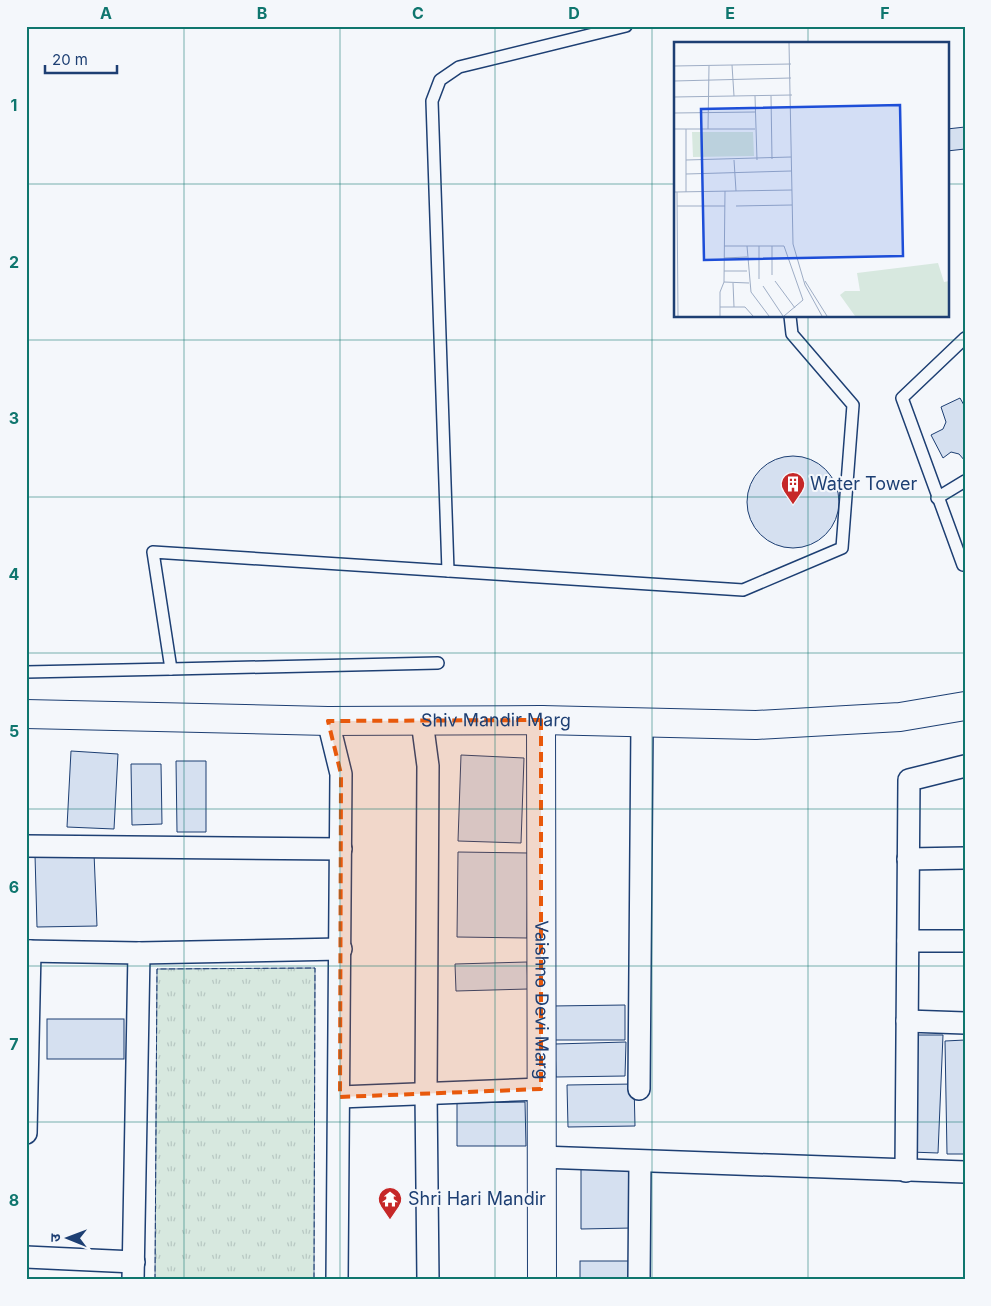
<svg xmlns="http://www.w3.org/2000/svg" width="991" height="1306" font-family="Inter,'Noto Sans Devanagari',sans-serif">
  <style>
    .park { fill: url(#park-tufts); stroke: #687fa3 }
    .building { fill: #d5e0f0; stroke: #1d3f73 }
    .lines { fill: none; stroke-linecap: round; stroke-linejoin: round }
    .lane-casing { stroke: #1d3f73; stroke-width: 14 }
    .street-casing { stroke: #1d3f73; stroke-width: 24 }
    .secondary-casing { stroke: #1d3f73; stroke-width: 30 }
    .lane { stroke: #f4f7fb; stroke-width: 11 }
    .street { stroke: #f4f7fb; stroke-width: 21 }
    .secondary { stroke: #f4f7fb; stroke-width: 28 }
    .fence { stroke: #1d3f73; stroke-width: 1; stroke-dasharray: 6 2.5; stroke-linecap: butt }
    .marked { fill: #e8590c; fill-opacity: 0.2; stroke: #e8590c; stroke-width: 4; stroke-dasharray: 10 6; stroke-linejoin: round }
    .grid { fill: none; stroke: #0f766e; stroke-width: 1; stroke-opacity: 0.55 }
    .labels { text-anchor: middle; stroke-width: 4; stroke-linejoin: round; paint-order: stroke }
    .poi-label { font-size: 18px; fill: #1d3f73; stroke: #f4f7fb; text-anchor: start }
    .street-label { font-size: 18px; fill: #1d3f73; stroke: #f4f7fb }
    .inset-road { fill: none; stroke: #9eadc5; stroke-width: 1 }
    .view { fill: #1d4ed8; fill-opacity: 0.15; stroke: #1d4ed8; stroke-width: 2.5 }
    .inset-edge { fill: none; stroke: #1d3f73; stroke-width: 2.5 }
    .neatline { fill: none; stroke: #0f766e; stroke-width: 2 }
    .grid-label { font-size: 16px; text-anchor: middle; font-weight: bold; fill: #0f766e }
  </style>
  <defs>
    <pattern id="park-tufts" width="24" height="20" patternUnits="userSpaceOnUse" patternTransform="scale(1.25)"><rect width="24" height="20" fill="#d7e8df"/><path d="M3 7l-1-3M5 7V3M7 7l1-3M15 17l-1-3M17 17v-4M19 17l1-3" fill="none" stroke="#b8c8c3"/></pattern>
  </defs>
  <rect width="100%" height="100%" fill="#f4f7fb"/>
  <!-- park -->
  <path class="park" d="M315,968l-1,312h-159l2,-311z"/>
  <!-- building -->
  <g class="building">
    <path d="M965,127v22l-18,2v-22z"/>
    <path d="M960,398l5,9v54l-6,-7 -8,-2 -8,6 -12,-23 12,-6 3,-7 -5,-15z"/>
    <circle cx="793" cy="502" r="46"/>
    <path d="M71,751l47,3 -4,75 -47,-2z"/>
    <path d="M461,755l63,3 -3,85 -63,-2z"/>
    <path d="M176,761h30v71h-29z"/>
    <path d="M131,764h30l1,60 -30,1z"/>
    <path d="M458,852l70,1 -1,85 -70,-1z"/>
    <path d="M94,853l3,73 -60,1 -2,-72z"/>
    <path d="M527,962l1,27 -72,2 -1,-27z"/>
    <path d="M625,1005v35h-72l-1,-34z"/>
    <rect x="47" y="1019" width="77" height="40"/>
    <path d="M914,1035h29l-5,118 -28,-1z"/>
    <path d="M965,1040v114h-18l-2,-113z"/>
    <path d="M626,1042l-1,34 -69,1 -1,-33z"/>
    <path d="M634,1084l1,42 -67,1 -1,-42z"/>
    <path d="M525,1102l1,44h-69v-43z"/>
    <path d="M581,1168h51v60l-51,1z"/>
    <rect x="580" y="1261" width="55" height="19"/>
  </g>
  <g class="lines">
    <!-- lane casing -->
    <g class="lane-casing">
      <g id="lane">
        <path d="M965,338l-63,60 61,167 2,-1"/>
        <path d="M937,498l28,-17"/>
        <path d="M448,571l-16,-470 8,-21 19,-13 167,-41"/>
        <path d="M171,669l267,-6"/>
        <path d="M26,672l145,-3 -18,-117 590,38 99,-42 11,-143 -61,-71 -2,-18"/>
      </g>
    </g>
    <!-- street casing -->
    <g class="street-casing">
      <g id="street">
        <path d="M328,721l13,53 -4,506"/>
        <path d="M422,721l6,45 -2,326 2,188"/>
        <path d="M26,846l315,3"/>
        <path d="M908,859l57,-1"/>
        <path d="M908,941h57"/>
        <path d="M26,951l113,2 202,-4"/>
        <path d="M907,1021l58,2"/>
        <path d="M639,1089l3,-367"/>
        <path d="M340,1097l201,-8"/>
        <path d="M26,1133l4,-182"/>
        <path d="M541,1157l424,15"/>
        <path d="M906,1171l3,-391 56,-14"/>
        <path d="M26,1257l108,5"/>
        <path d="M133,1280l6,-327"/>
        <path d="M639,1280l1,-118"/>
      </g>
    </g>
    <!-- secondary casing -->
    <g class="secondary-casing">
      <g id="secondary">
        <path id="s1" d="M26,714l302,7 213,-1 215,5 144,-8 65,-11"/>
        <path id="s2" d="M541,720l1,560"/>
      </g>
    </g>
    <!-- lane -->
    <use href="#lane" class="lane"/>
    <!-- street -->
    <use href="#street" class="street"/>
    <!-- secondary -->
    <use href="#secondary" class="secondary"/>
    <!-- fence -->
    <path class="fence" d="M155,1280l2,-311 158,-1 -1,312"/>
  </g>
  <!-- marked area -->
  <path class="marked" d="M541,720v369l-201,8 1,-323 -13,-53z"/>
  <!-- grid -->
  <path class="grid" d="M184,26v1254M340,26v1254M495,26v1254M652,26v1254M808,26v18M26,184h649M947,184h18M808,316v964M26,340h939M26,497h939M26,653h939M26,809h939M26,966h939M26,1122h939"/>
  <!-- icons -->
  <defs>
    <g id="building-pin" transform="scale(1.25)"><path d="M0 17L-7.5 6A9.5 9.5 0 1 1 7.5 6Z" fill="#c62828" stroke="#f4f7fb"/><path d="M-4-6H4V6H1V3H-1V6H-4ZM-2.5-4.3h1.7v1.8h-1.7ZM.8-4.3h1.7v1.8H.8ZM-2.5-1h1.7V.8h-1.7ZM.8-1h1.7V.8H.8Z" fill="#fff"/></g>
    <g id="temple-pin" transform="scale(1.25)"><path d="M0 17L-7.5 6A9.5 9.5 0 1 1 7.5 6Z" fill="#c62828" stroke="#f4f7fb"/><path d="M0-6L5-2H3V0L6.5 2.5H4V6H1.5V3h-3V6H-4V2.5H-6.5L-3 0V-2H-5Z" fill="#fff"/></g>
  </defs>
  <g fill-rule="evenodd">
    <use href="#building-pin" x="793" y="484"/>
    <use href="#temple-pin" x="390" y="1199"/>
  </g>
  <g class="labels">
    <!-- poi labels -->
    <g class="poi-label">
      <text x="810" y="490">Water Tower</text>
      <text x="408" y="1205">Shri Hari Mandir</text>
    </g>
    <!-- street labels -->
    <g class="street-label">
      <text dy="6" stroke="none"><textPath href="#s1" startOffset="470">Shiv Mandir Marg</textPath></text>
      <text dy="6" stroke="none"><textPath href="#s2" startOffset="280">Vaishno Devi Marg</textPath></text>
    </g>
  </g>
  <!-- overview -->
  <g transform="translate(674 42)">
    <rect width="275" height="275" fill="#f4f7fb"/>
    <path d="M18,90h61l1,24 -61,1zM264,221l6,19 5,-1v35h-94l-15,-21 5,-4h15l-3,-18z" fill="#d7e8df"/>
    <path class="inset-road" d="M115,1l4,201 12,41 17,31M58,23l2,31M0,24l117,-2M0,39l117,-3M81,54l2,64M97,54l1,63M0,55l118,-2M0,71l81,-1M0,87h81M12,87v63M34,87l1,-63M12,118l105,-3M60,118l2,31M12,132l105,-3M1,150l117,-2M3,150l1,124M3,164h48M62,164l56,-1M50,204h60l19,54 -19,16M73,204l4,46 18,24M85,204v33M98,204v29M50,216l23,-1M50,229h23M101,239l20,27M131,239l22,35M50,240l25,1M59,241l1,24M89,244l20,30M46,265h25l8,9M46,274v-24l4,-10 1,-91"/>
    <path class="view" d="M226,63l3,151 -199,4 -3,-151z"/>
    <rect width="275" height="275" class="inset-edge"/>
  </g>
  <!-- border -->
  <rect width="991" height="1306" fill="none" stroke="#f4f7fb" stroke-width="55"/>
  <!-- north arrow -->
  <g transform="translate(68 1238) rotate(271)" stroke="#f4f7fb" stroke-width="4" paint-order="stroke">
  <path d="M0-4L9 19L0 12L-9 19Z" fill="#1d3f73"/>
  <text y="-8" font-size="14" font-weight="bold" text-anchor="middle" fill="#1d3f73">उ</text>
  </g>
  <!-- scale -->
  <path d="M45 65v8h72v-8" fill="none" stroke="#1d3f73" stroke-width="2.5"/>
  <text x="52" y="65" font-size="15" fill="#1d3f73" stroke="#f4f7fb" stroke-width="4" paint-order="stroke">20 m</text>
  <rect x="28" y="28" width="936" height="1250" class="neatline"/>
  <g class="grid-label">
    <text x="106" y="19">A</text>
    <text x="262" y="19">B</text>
    <text x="418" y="19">C</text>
    <text x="574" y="19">D</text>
    <text x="730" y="19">E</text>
    <text x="885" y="19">F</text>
    <text x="14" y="111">1</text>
    <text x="14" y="268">2</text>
    <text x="14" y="424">3</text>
    <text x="14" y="580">4</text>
    <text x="14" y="737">5</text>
    <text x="14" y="893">6</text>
    <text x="14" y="1050">7</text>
    <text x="14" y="1206">8</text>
  </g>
</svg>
